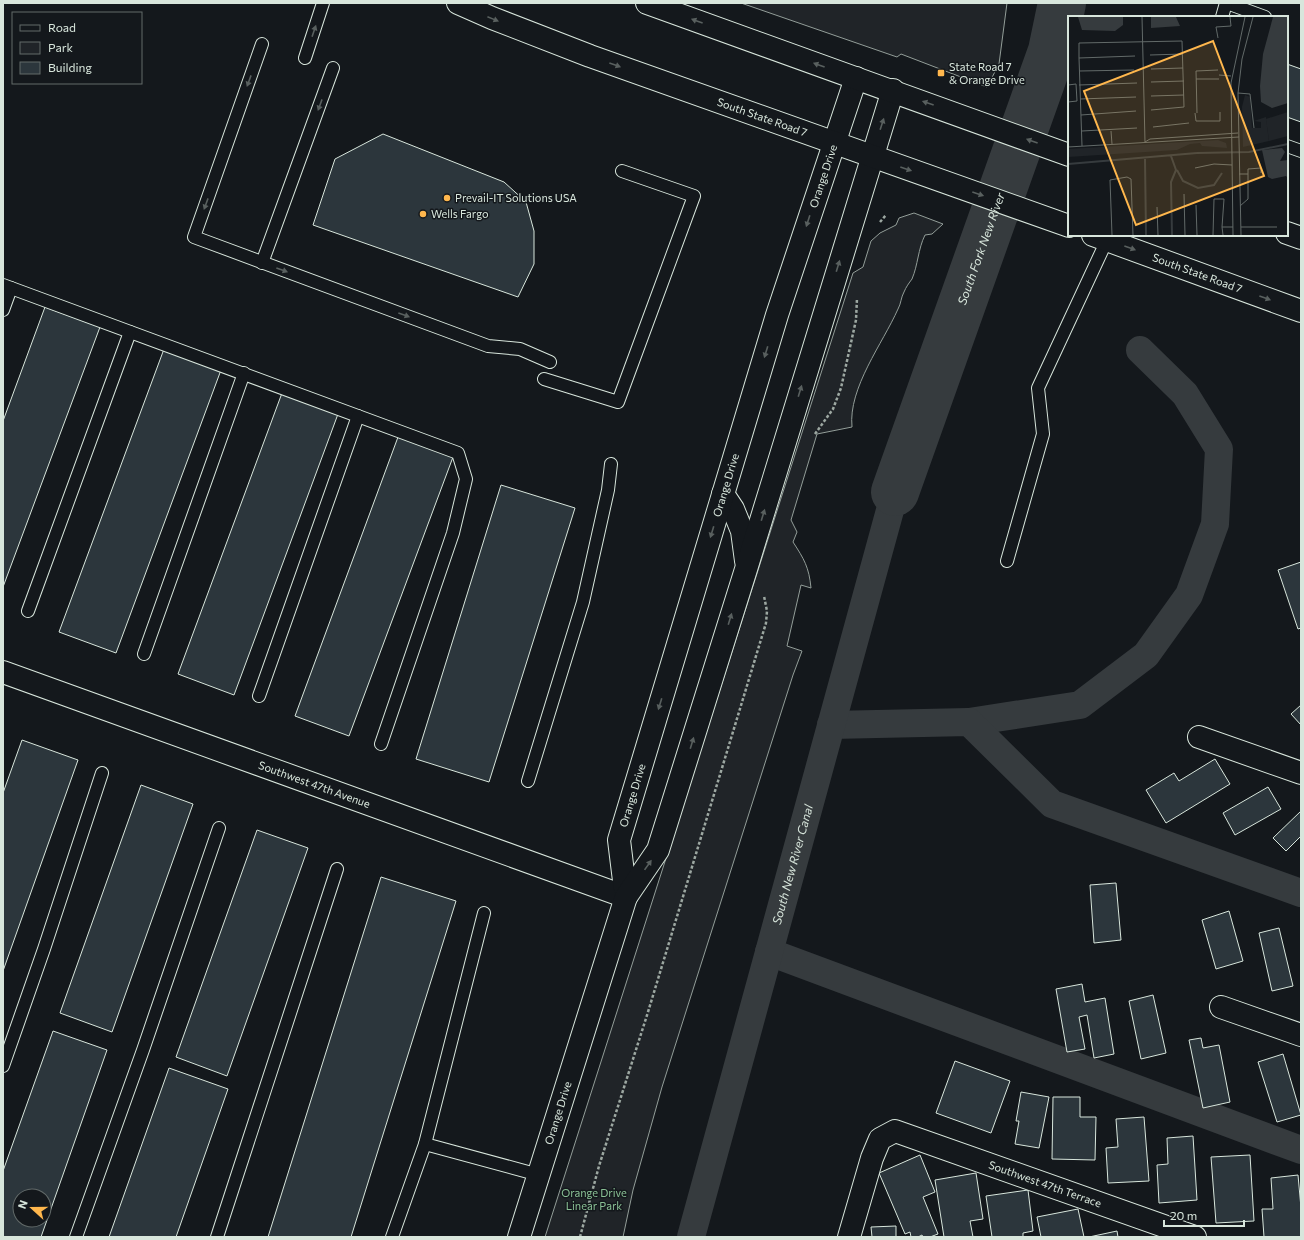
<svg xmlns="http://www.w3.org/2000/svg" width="1304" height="1240" font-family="Commissioner,sans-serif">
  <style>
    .green { fill: #202428; stroke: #939e99 }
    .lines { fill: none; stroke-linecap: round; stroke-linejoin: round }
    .canal { stroke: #363b3e; stroke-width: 28 }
    .river { stroke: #363b3e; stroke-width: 48 }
    .building { fill: #2c363c; stroke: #d8e6dc; fill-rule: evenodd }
    .service-casing { stroke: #d8e6dc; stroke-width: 14 }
    .minor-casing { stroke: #d8e6dc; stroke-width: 24 }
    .tertiary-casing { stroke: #d8e6dc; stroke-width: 24 }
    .primary-casing { stroke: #d8e6dc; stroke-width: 24 }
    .path { stroke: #9da8a2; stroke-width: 2.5; stroke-dasharray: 3 2; stroke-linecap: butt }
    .service { stroke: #14181c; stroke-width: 12 }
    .minor { stroke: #14181c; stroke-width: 22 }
    .tertiary { stroke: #14181c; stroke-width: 22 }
    .primary { stroke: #14181c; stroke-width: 22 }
    .oneway { fill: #59605f }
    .poi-dot { fill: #ffb74d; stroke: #14181c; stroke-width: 1.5 }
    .labels { text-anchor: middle; stroke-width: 3; stroke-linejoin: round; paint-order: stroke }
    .poi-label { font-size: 11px; fill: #d8e6dc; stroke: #14181c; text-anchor: start }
    .street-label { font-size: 11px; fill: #d8e6dc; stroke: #14181c }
    .park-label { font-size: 11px; fill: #8ac095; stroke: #14181c }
    .water-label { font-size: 12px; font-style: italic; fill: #d8e6dc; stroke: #14181c }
    .inset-river { fill: none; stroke: #363b3e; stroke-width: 2 }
    .inset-road { fill: none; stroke: #626a69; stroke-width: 1 }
    .view { fill: #ffb74d; fill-opacity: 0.15; stroke: #ffb74d; stroke-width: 2 }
    .inset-edge { fill: none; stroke: #d8e6dc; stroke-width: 2 }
  </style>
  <rect width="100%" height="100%" fill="#14181c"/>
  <!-- green -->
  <g class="green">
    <path d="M741,3h266l-8,61 -12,23 -86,-33 -4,3z"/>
    <path d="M914,213l29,11 -11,10 -7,1c-7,14 -7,30 -13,44 -3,4 -6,8 -8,13 -3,5 -3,12 -6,17 -15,34 -50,79 -46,118l-35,7 -26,86 6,12 -4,10c11,17 16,25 18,46l-10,-3 -14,61 15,5 -9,24 -131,412 -29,103 -10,47h-78l308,-964 10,-6 8,-26 9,-8 16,-8 3,-7z"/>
  </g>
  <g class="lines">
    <!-- canal -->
    <g class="canal">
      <path d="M969,722l111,-17 66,-50 43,-60 26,-71 4,-75 -34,-55 -45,-44"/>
      <path d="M831,725l138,-3 83,82 249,89"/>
      <path d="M769,952l532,198"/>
      <path id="s1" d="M691,1237l204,-745"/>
    </g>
    <!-- river -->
    <path class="river" id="s2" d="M895,492l157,-441 10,-48"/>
  </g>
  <!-- building -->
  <g class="building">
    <path d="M1287,64l14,5v53l-14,-5z"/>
    <path d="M383,134l121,48 22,20 8,29v33l-16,33 -205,-72 22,-66z"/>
    <path d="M45,307l55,20 -97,260v-166z"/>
    <path d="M164,349l57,21 -105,283 -57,-21z"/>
    <path d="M282,393l56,21 -104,281 -56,-21z"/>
    <path d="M398,437l55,20 -104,279 -54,-20z"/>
    <path d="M501,485l74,23 -86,274 -73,-23z"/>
    <path d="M1301,562v66l-3,1 -20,-59z"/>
    <path d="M1301,705v20l-10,-11z"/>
    <path d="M22,740l56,20 -75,211v-178z"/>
    <path d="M1215,759l15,25 -64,39 -20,-33 28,-17 5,8z"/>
    <path d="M141,785l52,19 -81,228 -52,-19z"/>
    <path d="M1268,787l13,22 -46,26 -12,-22z"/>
    <path d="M1301,811v25l-15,15 -13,-13z"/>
    <path d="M257,830l51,18 -81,228 -51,-19z"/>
    <path d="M381,877l75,24 -105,336h-83z"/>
    <path d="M1116,883l5,57 -27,3 -4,-58z"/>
    <path d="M1229,911l14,50 -27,8 -14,-49z"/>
    <path d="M1279,928l14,58 -21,5 -13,-58z"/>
    <path d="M1082,984l3,18 20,-4 9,56 -20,4 -7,-43 -8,2 6,32 -18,3 -11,-63z"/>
    <path d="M1153,995l13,58 -25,6 -12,-58z"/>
    <path d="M53,1031l54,19 -66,187h-38v-66zM20,1196h24v24h-24z"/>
    <path d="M1201,1038l2,10 16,-3 11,57 -27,6 -14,-68z"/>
    <path d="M1283,1054l18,61 -24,7 -19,-60z"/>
    <path d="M955,1061l55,20 -19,52 -55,-20z"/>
    <path d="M169,1068l59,21 -52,148h-67z"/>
    <path d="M1021,1092l28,5 -10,51 -24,-4 4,-23h-3z"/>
    <path d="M1053,1097h27v20h16l-1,43 -43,-1z"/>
    <path d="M1144,1117l5,64 -41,2 -2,-35 12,-1 -2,-28z"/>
    <path d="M1193,1136l4,64 -38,3 -2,-38 11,-1 -1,-26z"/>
    <path d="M920,1155l15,37 -12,5 15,37 -8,3h-7l-1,-2 -4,2h-7l-1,-5 -5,2 -26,-61z"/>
    <path d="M1250,1155l4,66 -38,2 -5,-66z"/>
    <path d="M976,1173l7,46 -13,2 3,16h-29l-9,-57z"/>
    <path d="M1298,1175l3,33v29h-37l-2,-28h11l-2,-31z"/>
    <path d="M1028,1190l5,41 -10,2v4h-31l-6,-41z"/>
    <path d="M1078,1209l6,28h-43l-4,-20z"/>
    <path d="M896,1226v11h-24l-1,-10z"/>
    <path d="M1117,1231l1,6h-29z"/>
  </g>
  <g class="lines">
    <!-- service casing -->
    <g class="service-casing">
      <g id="service">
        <path d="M1227,3l38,14"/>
        <path d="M1222,17l4,-14"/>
        <path d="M262,44l-68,193 294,109 32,3 30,13"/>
        <path d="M305,58l18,-55"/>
        <path d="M1287,146l14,5"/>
        <path d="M262,263l71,-195"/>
        <path d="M3,285l455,168 8,26 -13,54 -72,211"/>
        <path d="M3,310l8,-22"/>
        <path d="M544,379l74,23 76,-206 -72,-25"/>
        <path d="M1007,561l36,-127 -5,-46 69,-148"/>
        <path d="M28,611l102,-279"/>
        <path d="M144,654l100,-281"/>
        <path d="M259,696l99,-280"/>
        <path d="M528,781l55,-179 25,-112 3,-26"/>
        <path d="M3,1066l41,-117 58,-176"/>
        <path d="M425,1144l114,31"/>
        <path d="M76,1237l67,-187 76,-222"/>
        <path d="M217,1237l120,-368"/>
        <path d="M392,1237l33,-93 59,-231"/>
      </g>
    </g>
    <!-- minor casing -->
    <g class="minor-casing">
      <g id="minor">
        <path id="s3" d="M3,672l623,225"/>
        <path d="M1199,737l102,36"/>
        <path d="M1221,1007l80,28"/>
        <path id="s4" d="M849,1237l23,-79 8,-19 15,-8 300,106"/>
      </g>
    </g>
    <!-- tertiary casing -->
    <g class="tertiary-casing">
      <g id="tertiary">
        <path d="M723,494l10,15 9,22 4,30"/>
        <path id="s5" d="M626,897l-7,-57 158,-525 79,-237"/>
        <path id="s6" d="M519,1237l107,-340 32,-47 89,-284 146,-476"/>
      </g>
    </g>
    <!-- primary casing -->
    <g class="primary-casing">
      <g id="primary">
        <path id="s7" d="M458,3l34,15 98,38 479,170"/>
        <path d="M647,3l422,152"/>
        <path d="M1287,233l14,5"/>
        <path id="s8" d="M1093,235l208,76"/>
      </g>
    </g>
    <!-- path -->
    <g class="path">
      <path d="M880,222l6,-7"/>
      <path d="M815,434l18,-25 8,-21 15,-68 1,-22"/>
      <path d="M580,1237l19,-71 49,-154 118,-389 1,-12 -3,-15"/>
    </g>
    <!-- service -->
    <use href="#service" class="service"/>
    <!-- minor -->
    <use href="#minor" class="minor"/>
    <!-- tertiary -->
    <use href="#tertiary" class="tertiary"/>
    <!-- primary -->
    <use href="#primary" class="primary"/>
  </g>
  <!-- one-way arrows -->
  <defs><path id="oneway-solid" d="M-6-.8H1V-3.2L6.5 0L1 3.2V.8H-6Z"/></defs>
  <g class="oneway">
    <use href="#oneway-solid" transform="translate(493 19) rotate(22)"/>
    <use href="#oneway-solid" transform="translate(697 21) rotate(-160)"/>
    <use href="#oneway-solid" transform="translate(314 31) rotate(-71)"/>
    <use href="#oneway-solid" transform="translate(615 65) rotate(20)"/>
    <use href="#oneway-solid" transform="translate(819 65) rotate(-160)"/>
    <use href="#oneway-solid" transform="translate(249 81) rotate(110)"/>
    <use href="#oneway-solid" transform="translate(928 103) rotate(-161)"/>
    <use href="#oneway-solid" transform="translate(320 105) rotate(110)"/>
    <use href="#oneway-solid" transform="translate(882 124) rotate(-72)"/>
    <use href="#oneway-solid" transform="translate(1032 141) rotate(-160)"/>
    <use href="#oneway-solid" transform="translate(906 169) rotate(19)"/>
    <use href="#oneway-solid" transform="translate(978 194) rotate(19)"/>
    <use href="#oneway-solid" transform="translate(206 204) rotate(110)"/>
    <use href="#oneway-solid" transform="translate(808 221) rotate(108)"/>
    <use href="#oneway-solid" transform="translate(1130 248) rotate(20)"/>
    <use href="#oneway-solid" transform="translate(838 266) rotate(-73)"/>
    <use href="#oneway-solid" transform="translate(282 270) rotate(20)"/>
    <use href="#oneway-solid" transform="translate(1265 298) rotate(20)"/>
    <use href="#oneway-solid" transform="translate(404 315) rotate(20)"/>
    <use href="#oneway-solid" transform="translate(766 352) rotate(107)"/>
    <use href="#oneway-solid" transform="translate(800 391) rotate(-73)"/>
    <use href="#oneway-solid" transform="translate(763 515) rotate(-73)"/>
    <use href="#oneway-solid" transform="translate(712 532) rotate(107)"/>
    <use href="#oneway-solid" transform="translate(730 619) rotate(-73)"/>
    <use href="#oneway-solid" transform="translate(660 704) rotate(107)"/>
    <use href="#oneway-solid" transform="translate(692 743) rotate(-73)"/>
    <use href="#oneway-solid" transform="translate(648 865) rotate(-55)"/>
  </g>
  <!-- markers -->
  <g class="poi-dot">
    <rect x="937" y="69" width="8" height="8" rx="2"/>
    <circle cx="447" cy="198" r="4"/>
    <circle cx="423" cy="214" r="4"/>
  </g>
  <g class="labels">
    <!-- poi labels -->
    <g class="poi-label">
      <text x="949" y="71">State Road 7<tspan x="949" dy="13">&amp; Orange Drive</tspan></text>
      <text x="455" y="202">Prevail-IT Solutions USA</text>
      <text x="431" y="218">Wells Fargo</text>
    </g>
    <!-- street labels -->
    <g class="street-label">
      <text dy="4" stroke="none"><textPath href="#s7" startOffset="325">South State Road 7</textPath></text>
      <text dy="4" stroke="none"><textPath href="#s5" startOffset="752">Orange Drive</textPath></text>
      <text dy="4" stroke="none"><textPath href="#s8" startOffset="111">South State Road 7</textPath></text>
      <text dy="4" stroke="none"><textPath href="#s5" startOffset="428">Orange Drive</textPath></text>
      <text dy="4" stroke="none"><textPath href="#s3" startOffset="331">Southwest 47th Avenue</textPath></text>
      <text dy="4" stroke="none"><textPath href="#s5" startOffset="104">Orange Drive</textPath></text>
      <text dy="4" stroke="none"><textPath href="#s6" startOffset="130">Orange Drive</textPath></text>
      <text dy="4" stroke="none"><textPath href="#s4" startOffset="279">Southwest 47th Terrace</textPath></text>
    </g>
    <!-- park labels -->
    <g class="park-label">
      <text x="594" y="1197">Orange Drive<tspan x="594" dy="13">Linear Park</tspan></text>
    </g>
    <!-- water labels -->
    <g class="water-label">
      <text dy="4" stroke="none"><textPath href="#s2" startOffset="258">South Fork New River</textPath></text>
      <text dy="4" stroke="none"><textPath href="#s1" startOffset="386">South New River Canal</textPath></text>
    </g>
  </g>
  <!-- overview -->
  <g transform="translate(1068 16)">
    <rect width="220" height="220" fill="#14181c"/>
    <path d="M177,79l5,2 2,31h9v-6l-7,-1 12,-4 3,24 -26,6 -1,-40zM150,124l8,3 1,5 -25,-2 -2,-3 -10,1 -13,6 -109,7v-8z" fill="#202428"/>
    <path d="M220,96v24l-19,5 -3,-22z" fill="#202428"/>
    <path d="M10,1h45v8l-8,6 -33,-1zM83,1h25l4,9 -29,2zM205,1h15v86l-16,5 -11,-6 -1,-16 3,-32zM214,132l3,4 -5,9 8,-1v18l-2,-2 -14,3 -4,-2 -6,-27z" fill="#363b3e"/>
    <path class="inset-river" d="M129,137l52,-1 39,-8M103,140l5,14 -5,12 1,53M77,143l1,76M0,148l129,-11M109,154l6,11 15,7 16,-3 8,-12"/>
    <path class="inset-road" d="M74,1l3,125M150,22l-2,-11 15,-1 -1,-9M82,39l33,-1M67,40l-56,2v-15l103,-2 2,66 -33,3M11,42l3,88M83,53l32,-1M11,55l55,-1M151,59l12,1M128,63h23M83,66l33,-1M0,69l8,-1 1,17 -9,1M11,69l58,-2M170,77l12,1 4,34M83,80l33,-1M12,83l56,-2M127,97l1,8h24v-9M129,97l-1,-42 22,-1M13,99l55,-4M85,111l36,-4M14,115l55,-3M43,115l1,13M77,126l5,-3 88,-6M0,131l171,-10M127,152l19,-4 18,1M171,158h9v-5l13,-1v5M116,178l1,41M128,189l1,30M172,190l8,-7v-25M89,191l1,28M173,211h36M44,219l-2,-55 17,-3 4,2 2,56M145,219l1,-36h10l-2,28M155,219l-1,-8h11M165,219l-2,-152 14,-66M173,219l-3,-142 4,-34 11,-42"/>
    <path class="view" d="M145,25l51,135 -128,49 -52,-134z"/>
    <rect width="220" height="220" class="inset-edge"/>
  </g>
  <!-- border -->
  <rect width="1304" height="1240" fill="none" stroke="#d8e6dc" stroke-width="8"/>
  <!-- legend -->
  <rect x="12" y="12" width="130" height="72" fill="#14181c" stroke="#626a69"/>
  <rect x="20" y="25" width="20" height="6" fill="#14181c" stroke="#626a69"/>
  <text x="48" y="32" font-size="12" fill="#d8e6dc">Road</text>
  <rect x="20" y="42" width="20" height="12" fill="#202428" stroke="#626a69"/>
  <text x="48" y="52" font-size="12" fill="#d8e6dc">Park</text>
  <rect x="20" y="62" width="20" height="12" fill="#2c363c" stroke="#626a69"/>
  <text x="48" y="72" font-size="12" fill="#d8e6dc">Building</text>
  <!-- north arrow -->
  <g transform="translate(32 1208) rotate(291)"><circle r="19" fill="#14181c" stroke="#626a69"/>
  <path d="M0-3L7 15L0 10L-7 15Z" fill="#ffb74d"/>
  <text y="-6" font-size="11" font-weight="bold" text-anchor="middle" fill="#d8e6dc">N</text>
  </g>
  <!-- scale -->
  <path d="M1164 1220v6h80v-6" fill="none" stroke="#d8e6dc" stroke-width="2"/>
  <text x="1170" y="1220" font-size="12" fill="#d8e6dc" stroke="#14181c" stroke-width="3" paint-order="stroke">20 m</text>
</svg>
